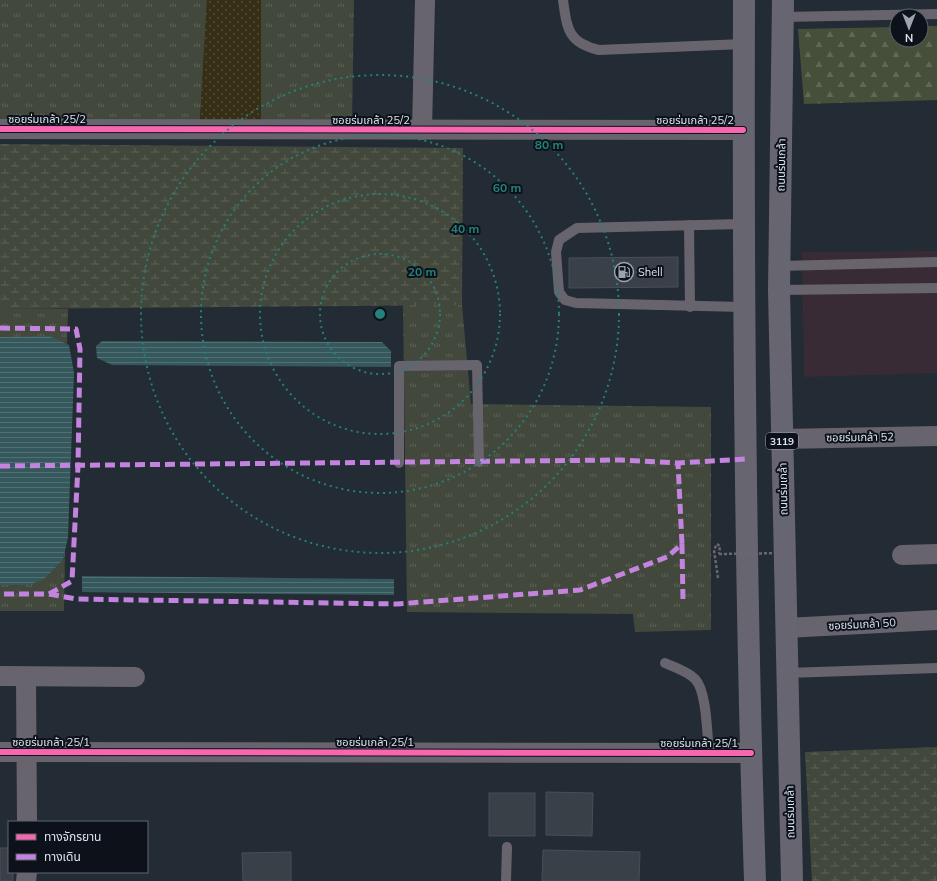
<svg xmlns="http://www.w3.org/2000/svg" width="937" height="881" font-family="Mulish,'Noto Sans Thai',sans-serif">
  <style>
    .industrial { fill: #392b35 }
    .grass { fill: url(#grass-tufts) }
    .forest { fill: url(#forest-firs) }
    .wetland { fill: url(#wetland-marsh) }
    .sand { fill: url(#sand-dots) }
    .water { fill: url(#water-rules) }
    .building { fill: #394048; stroke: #494f57 }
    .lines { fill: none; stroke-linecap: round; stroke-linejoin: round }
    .path { stroke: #696770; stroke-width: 2.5; stroke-dasharray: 3 2; stroke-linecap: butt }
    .service { stroke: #68646d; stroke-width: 10 }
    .minor { stroke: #68646d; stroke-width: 20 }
    .primary { stroke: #676570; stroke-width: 22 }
    .path-bridge { stroke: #696770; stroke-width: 2.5; stroke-dasharray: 3 2; stroke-linecap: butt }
    .quiet { stroke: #c483df; stroke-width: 5; stroke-dasharray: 10 5; stroke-linecap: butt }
    .cycleway-casing { stroke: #0d121a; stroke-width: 8 }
    .cycleway { stroke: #f766af; stroke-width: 6 }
    .ring { fill: none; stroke: #24817b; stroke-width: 2; stroke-dasharray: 2 4 }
    .labels { text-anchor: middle; stroke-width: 4; stroke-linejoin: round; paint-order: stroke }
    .shield { fill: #0d121a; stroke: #9ea5af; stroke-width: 1 }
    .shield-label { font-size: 10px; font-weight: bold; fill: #dce4ef }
    .street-label { font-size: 11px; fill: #dce4ef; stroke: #0d121a }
    .poi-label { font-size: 11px; fill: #dce4ef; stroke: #0d121a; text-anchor: start }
    .centre { fill: #24817b; stroke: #0d121a; stroke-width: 2 }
    .ring-label { font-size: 12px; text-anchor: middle; font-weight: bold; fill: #24817b; stroke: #0d121a; stroke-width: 4; stroke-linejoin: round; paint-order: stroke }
  </style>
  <defs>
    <pattern id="grass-tufts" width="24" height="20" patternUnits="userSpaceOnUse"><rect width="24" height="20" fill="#42483b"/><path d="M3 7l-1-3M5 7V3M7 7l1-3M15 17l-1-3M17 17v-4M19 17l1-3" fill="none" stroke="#5d6258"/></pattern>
    <pattern id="forest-firs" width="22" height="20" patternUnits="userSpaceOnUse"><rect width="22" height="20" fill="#464f3a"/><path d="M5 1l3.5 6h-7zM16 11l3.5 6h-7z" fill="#606857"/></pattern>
    <pattern id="wetland-marsh" width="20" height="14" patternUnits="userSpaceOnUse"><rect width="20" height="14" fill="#42483b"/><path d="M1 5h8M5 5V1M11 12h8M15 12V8" fill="none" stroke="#5d6258"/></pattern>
    <pattern id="sand-dots" width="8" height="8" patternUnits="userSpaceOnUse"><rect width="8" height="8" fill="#362f15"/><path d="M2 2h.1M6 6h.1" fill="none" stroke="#524d37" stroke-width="1.8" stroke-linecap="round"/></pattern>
    <pattern id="water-rules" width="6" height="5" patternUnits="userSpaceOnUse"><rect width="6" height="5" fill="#35585c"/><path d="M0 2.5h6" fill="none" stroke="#527074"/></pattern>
  </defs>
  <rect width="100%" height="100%" fill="#232b34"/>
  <!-- industrial -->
  <path class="industrial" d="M937,251v122l-133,4 -2,-125z"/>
  <!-- grass -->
  <g class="grass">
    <path d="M0,0h207l-7,121 -200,-1z"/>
    <path d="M261,0h93l-2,123 -91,-1z"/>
    <path d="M403,305h59l9,99 240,3v223l-76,2 -2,-18 -226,-2z"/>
    <path d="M0,309h68l-1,36 -46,-8h-21z"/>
    <path d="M65,550l-1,61h-64v-26h29l34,-25z"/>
  </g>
  <!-- forest -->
  <path class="forest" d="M937,26v74l-133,4 -6,-75 99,-2v13h24v-13z"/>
  <!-- wetland -->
  <g class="wetland">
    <path d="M0,144l463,4 -1,157 -462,4z"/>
    <path d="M937,747v134h-125l-7,-129z"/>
  </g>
  <!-- sand -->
  <path class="sand" d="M207,0h54v122l-61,-1z"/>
  <!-- water -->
  <g class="water">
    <path d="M49,336l20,9 5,28 -6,164 -5,23 -19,19 -15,6h-29v-248z"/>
    <path d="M102,341l280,1 9,9v16l-279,-2 -15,-7 -1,-12z"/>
    <path d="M82,576l312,3v16l-312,-3z"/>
  </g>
  <!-- building -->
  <g class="building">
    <path d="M678,257v30l-109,1v-30z"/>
    <path d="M546,792l47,1 -1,43 -46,-1z"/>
    <rect x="489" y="793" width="46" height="43"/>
    <path d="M0,848h9v24h4v9h-13z"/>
    <path d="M543,850l97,2 -1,29h-97z"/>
    <path d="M291,852v29h-48l-1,-28z"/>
  </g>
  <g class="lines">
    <!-- path -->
    <path class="path" d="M718,578l-4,-28 3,-6 3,2 -1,8"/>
    <!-- service -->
    <g class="service">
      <path d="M563,0c4,29 5,43 36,50l144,-6"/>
      <path d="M783,17l154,-3"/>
      <path d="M742,224l-165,4 -18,12 -3,12 3,40 6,8 11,3 167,4"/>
      <path d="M689,225l1,82"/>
      <path d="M780,266l157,-4"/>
      <path d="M779,290l158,-2"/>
      <path d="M399,463v-97l78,-1 2,97"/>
      <path d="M665,663c11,5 22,8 30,16 12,12 12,56 14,74"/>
      <path d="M787,673l150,-5"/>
      <path d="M506,881l1,-34"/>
    </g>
    <!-- minor -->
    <g class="minor">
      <path d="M0,129l743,1"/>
      <path d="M422,130l3,-130"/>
      <path d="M782,439l155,-3"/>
      <path d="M902,555l35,-1"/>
      <path d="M786,628l151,-8"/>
      <path d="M0,676l135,1"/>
      <path d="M26,677l1,145"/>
      <path d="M0,752l751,1"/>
      <path d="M26,881l1,-9"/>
    </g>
    <!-- primary -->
    <g class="primary">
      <path d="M744,0c-1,294 1,587 11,881"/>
      <path d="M783,0l-4,290 13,591"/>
    </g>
    <!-- path-bridge -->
    <path class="path-bridge" d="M719,554l71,-1"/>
    <!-- quiet -->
    <g class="quiet">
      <path d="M0,328l76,1 4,20 -2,117 -6,115 -23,13h-49"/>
      <path d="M0,466l621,-6 57,3 68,-4"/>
      <path d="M682,544l1,58"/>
      <path d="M49,594l27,5 321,5 183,-14 87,-33 15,-13 -4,-81"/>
    </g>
    <!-- cycleway casing -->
    <g class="cycleway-casing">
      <g id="cycleway">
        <path d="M0,129l743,1"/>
        <path d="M0,752l751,1"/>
      </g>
    </g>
    <!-- cycleway -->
    <use href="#cycleway" class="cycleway"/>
  </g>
  <!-- distance rings -->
  <g class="ring">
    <circle cx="380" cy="314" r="60"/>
    <circle cx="380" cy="314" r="120"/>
    <circle cx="380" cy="314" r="179"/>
    <circle cx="380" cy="314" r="239"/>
  </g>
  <!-- icons -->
  <defs>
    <g id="fuel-ring" transform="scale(1)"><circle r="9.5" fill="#0d121a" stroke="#9ba3ae" stroke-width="1.5"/><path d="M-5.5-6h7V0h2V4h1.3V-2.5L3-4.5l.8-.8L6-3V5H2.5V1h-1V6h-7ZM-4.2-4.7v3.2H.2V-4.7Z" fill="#9ba3ae"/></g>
  </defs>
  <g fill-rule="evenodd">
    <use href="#fuel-ring" x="624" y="272"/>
  </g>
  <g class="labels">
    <!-- shield labels -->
    <rect class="shield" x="766" y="433" width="32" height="16" rx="3"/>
    <g class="shield-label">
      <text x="782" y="445">3119</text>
    </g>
    <!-- street labels -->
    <g class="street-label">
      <text x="47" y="123">ซอยร่มเกล้า 25/2</text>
      <text x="371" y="124">ซอยร่มเกล้า 25/2</text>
      <text x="695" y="124">ซอยร่มเกล้า 25/2</text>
      <text transform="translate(781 165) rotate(-89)" y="4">ถนนร่มเกล้า</text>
      <text transform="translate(860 437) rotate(-1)" y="4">ซอยร่มเกล้า 52</text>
      <text transform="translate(783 489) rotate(-91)" y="4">ถนนร่มเกล้า</text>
      <text transform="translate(862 624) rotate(-3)" y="4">ซอยร่มเกล้า 50</text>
      <text x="51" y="746">ซอยร่มเกล้า 25/1</text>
      <text x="375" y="746">ซอยร่มเกล้า 25/1</text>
      <text x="699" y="747">ซอยร่มเกล้า 25/1</text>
      <text transform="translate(790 812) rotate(-91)" y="4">ถนนร่มเกล้า</text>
    </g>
    <!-- poi labels -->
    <g class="poi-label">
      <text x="638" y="276">Shell</text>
    </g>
  </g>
  <circle cx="380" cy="314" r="6" class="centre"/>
  <g class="ring-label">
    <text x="549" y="149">80 m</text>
    <text x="507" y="192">60 m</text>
    <text x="465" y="233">40 m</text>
    <text x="422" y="276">20 m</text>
  </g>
  <!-- legend -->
  <rect x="8" y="821" width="140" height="52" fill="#0d121a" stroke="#60666f"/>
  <rect x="16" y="834" width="20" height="6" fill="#f766af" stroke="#60666f"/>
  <text x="44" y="841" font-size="12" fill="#dce4ef">ทางจักรยาน</text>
  <rect x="16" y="854" width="20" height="6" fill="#c483df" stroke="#60666f"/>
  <text x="44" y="861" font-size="12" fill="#dce4ef">ทางเดิน</text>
  <!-- north arrow -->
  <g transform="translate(909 28) rotate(180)"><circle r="19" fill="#0d121a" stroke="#60666f"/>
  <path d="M0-3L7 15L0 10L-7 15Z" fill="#9ba3ae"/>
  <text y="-6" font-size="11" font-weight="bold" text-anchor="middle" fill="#dce4ef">N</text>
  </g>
</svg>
